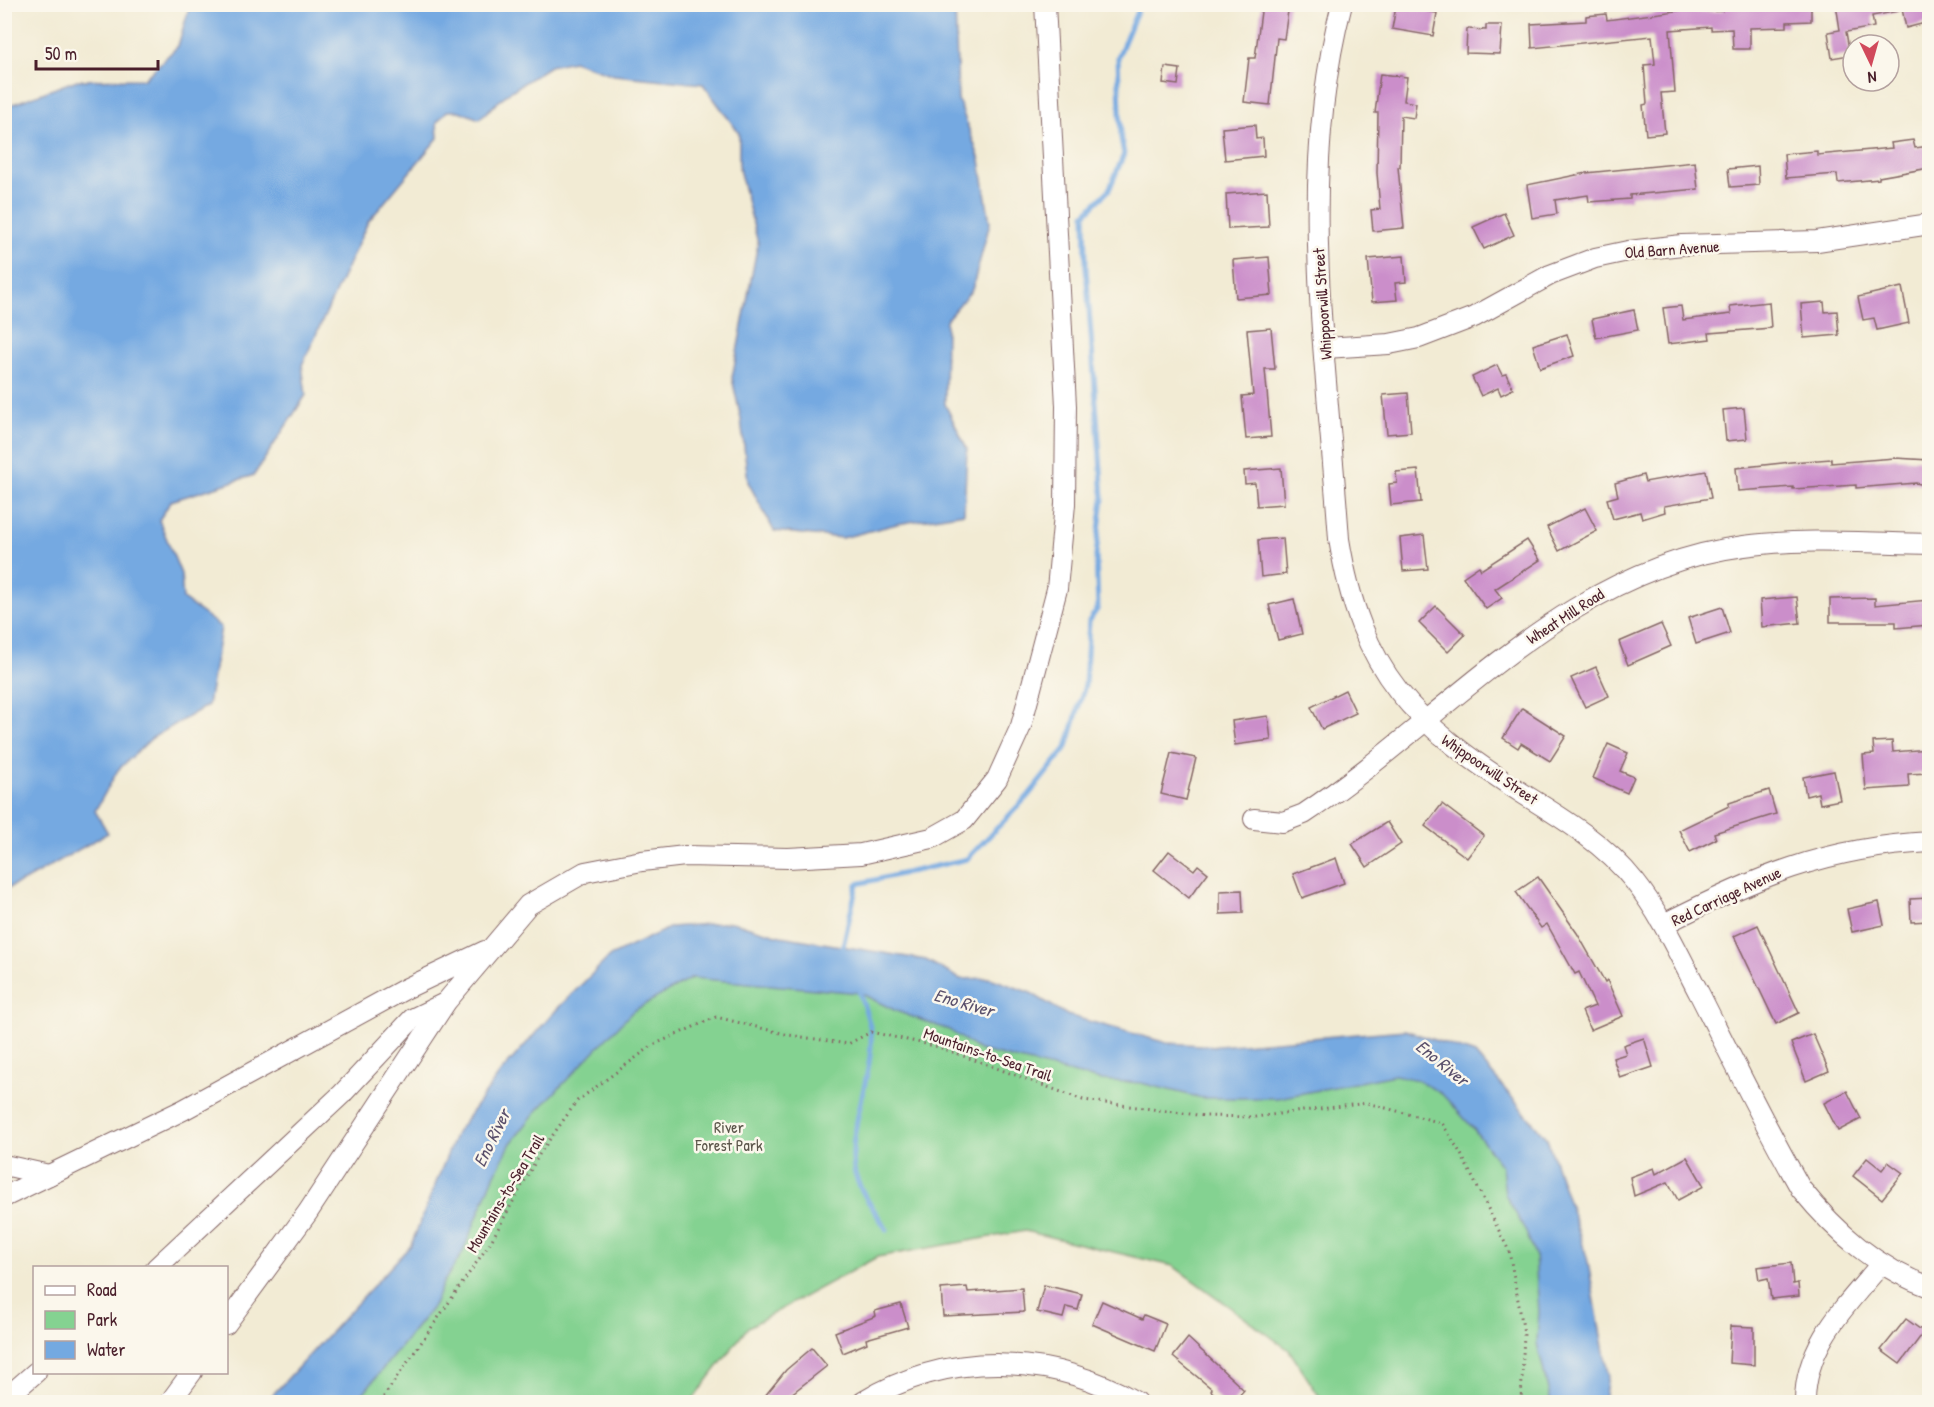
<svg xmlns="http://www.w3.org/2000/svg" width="1934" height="1407" font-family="'Patrick Hand',sans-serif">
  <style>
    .green { fill: #84d291; stroke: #67785e; stroke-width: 1.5 }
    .water { fill: #74a9e1; stroke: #5f6486; stroke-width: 1.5 }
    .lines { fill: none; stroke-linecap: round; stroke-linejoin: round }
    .stream { stroke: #74a9e1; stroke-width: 5 }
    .building { fill: #cb8eca }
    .minor-casing { stroke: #856666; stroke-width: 22 }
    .path { stroke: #856666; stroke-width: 3; stroke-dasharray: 1.5 4.5; stroke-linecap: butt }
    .minor { stroke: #fff; stroke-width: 20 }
    .labels { text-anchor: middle; stroke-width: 5; stroke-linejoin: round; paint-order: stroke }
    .street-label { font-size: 16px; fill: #4a1f2b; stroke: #fbf7ec }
    .park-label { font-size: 16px; fill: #5b554a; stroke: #fbf7ec }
    .water-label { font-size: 18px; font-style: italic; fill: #594f6b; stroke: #fbf7ec }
  </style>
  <rect width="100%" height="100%" fill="#fbf7ec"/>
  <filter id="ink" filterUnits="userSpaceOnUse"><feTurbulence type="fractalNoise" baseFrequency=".0167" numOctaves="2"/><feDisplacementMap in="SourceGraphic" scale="12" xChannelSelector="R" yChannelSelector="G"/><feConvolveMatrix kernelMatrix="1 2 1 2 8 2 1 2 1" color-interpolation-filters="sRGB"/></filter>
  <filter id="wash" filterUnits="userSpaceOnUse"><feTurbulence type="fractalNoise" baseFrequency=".008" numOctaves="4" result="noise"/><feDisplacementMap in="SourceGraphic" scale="24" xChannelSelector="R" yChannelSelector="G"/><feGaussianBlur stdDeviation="1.35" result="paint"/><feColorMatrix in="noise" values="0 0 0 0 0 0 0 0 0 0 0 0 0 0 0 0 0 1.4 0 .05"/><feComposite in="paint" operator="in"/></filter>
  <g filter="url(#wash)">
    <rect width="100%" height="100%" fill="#f2ebd4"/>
    <!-- green -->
    <path class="green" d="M738,956l495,140 221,-35 121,232 5,109h-257l-34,-52 -116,-84 -148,-35 -148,26 -129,70 -57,75h-376l205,-316 138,-124z"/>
    <!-- water -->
    <g class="water">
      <path d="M190,5h765l3,94 22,61 10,63 -18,67 -26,30 -1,84 22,45 -3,64 -67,11 -55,14 -68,-7 -26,-49 -7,-63 -9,-41 26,-135 -19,-74v-36l-36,-49 -89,-9 -41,-14 -23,5 -42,27 -29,26 -20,-8h-12l-10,11 1,16 -70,84 -66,143 4,30 -52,80 -83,26 -12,19 22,54 2,25 38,28 -13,78 -56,33 -34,32 -23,41 13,22 -84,48 -19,8v-782l72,-27 67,-1 34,-33z"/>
      <path d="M732,922l48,14 146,24 34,19 30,-1 41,15 36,22 100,28 51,3 187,-16 70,24 72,85 40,118 21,118 -4,27h-53l-14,-59 2,-31 -4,-57 -10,-25 -20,-36 -3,-27 -29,-39 -31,-34 -24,-14 -23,-5 -117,23h-76l-61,-15 -41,-3 -121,-30 -30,-20 -53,-19 -36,-18 -168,-15 -59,33 -98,102 -24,30 -17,33 -32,78 -19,29 -9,22 -69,86 -12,11h-87l145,-157 45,-112 44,-60 58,-65 52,-52 61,-29z"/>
    </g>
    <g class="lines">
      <!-- stream -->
      <g class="stream">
        <path d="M842,951l15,-67 110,-25 61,-63 39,-49 18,-62 4,-64 9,-13 -2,-53 7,-57 -17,-230 -1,-54 24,-24 15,-36 -3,-16 -3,-81 22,-53"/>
        <path d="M858,988c4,14 11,30 13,44 3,43 -26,102 -16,142 6,20 21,38 32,56"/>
      </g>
    </g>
    <g id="blocks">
      <!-- building -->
      <g class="building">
        <path d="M1262,4h27l-5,35 -7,-1 -7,67 -26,-3 5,-44h6z"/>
        <path d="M1811,4v17l-24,1v5l-37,1v21h-17l-1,-20 -21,1v-3l-41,3 5,62 -14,1 4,40 -19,2 -3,-30 4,-1 -3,-39 11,-1 -3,-28 -120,12 -1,-24 55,-3v-5l20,-2 1,6 84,-11v3l31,-1v-3l6,-2z"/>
        <path d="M1836,4h63v7l-27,5 2,11 -28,5 4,23 -18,3 -4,-26 12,-2z"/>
        <path d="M1901,4h28v18l-23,6z"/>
        <path d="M1396,6l41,7 -4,23 -41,-7z"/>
        <path d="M1486,25h16l-2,29 -34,-1 1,-24 19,1z"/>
        <path d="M1165,67l15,2 -2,16 -15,-2z"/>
        <path d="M1380,74l27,3 -3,24 12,2 -2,15 -13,-2 -1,51h-2l6,61 -31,3 -2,-21 9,-1 -3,-36 1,-60h-3z"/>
        <path d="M1255,125l1,14 7,-1 1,18 -39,4 -3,-32z"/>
        <path d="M1913,140l2,8 14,-2v22l-50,9v2l-41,4 -1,-9 -51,4 -2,-24 33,-3v4l75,-7 -1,-5z"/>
        <path d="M1695,162l3,27 -68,6v4l-41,3 -1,-7 -33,5 2,14 -25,4 -5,-33 59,-12z"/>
        <path d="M1758,166l1,19 -29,2 -2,-18z"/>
        <path d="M1267,191l2,36 -41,2 -2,-35z"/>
        <path d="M1504,213l10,22 -30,14 -11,-22z"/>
        <path d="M1404,256l2,26 -11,1 2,17 -25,2 -4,-43z"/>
        <path d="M1269,257l3,38 -36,3 -3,-38z"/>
        <path d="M1902,287l7,36 -32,7 -3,-12 -11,2 -5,-23z"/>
        <path d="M1769,302l2,26 -62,5 1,6 -42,5 -5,-36 18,-2 2,14 48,-6 -1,-8z"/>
        <path d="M1824,302l1,10 12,-1 2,24 -35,3 -3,-34z"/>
        <path d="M1634,310l4,20 -42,8 -4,-19z"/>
        <path d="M1271,328l4,41h-10l6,68 -25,2 -4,-43 11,-1 -6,-65z"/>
        <path d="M1567,334l7,22 -34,12 -7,-23z"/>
        <path d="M1497,365l5,10 4,-1 7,15 -12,6 -3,-7 -17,8 -9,-19z"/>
        <path d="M1408,393l3,39 -24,2 -4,-39z"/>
        <path d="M1744,408l3,31 -21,2 -3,-31z"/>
        <path d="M1895,458l34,2v26l-13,-3 -60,5v-3l-63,4v-2l-55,4 -2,-23 55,-6 40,-3v4z"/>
        <path d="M1281,468l3,36 -27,2 -2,-23 -10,1 -1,-13z"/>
        <path d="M1418,470l3,32 -30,3 -2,-21 8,-1 -1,-11z"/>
        <path d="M1706,471l5,27 -47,8 1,6 -23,7 -2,-7 -27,7 -6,-20 11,-3 -3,-13 28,-8 2,7z"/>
        <path d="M1585,508l12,23 -38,20 -12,-24z"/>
        <path d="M1424,535l4,34 -25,2 -3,-33z"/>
        <path d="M1283,538l3,36 -25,3 -3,-37z"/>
        <path d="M1527,540l13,20 -45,29 7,9 -16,11 -23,-32 16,-11 2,4z"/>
        <path d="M1797,597l3,26 -38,4 -2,-27z"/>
        <path d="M1875,598v7l54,-5v25l-33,3v-6h-66v-23z"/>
        <path d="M1294,599l8,35 -24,6 -9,-35z"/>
        <path d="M1436,606l29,29 -17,17 -29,-29z"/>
        <path d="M1722,607l8,26 -34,11 -8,-26z"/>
        <path d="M1661,624l10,22 -43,19 -9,-23z"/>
        <path d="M1596,667l13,29 -24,11 -14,-29z"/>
        <path d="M1345,690l11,23 -34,16 -11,-22z"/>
        <path d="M1522,708l44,28 -16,25 -29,-18 -3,5 -15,-10z"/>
        <path d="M1268,716l3,24 -36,5 -3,-24z"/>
        <path d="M1892,741l1,11 36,-3v24l-21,1 1,13 -43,3 -3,-35 11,-1 -1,-12z"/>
        <path d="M1608,744l20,9 -8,18 14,6 -7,16 -34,-15z"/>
        <path d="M1171,753l25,5 -10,42 -25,-6z"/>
        <path d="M1834,771l6,29 -20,4 -2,-11 -12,3 -3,-19z"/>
        <path d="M1769,790l7,24 -62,19 2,6 -26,13 -11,-22 50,-24v-3z"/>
        <path d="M1442,804l42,32 -17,22 -42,-32z"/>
        <path d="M1387,822l14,22 -34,23 -15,-23z"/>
        <path d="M1169,851l25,19 4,-5 10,8 -19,25 -35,-28z"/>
        <path d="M1336,858l8,25 -42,15 -9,-24z"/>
        <path d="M1538,877l39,56 28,49 2,-2 16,36 -33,14 -8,-19 13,-5 -16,-34 -4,2 -28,-50 -6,4 -25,-36z"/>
        <path d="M1242,890l1,23 -23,1v-23z"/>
        <path d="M1929,898v23l-18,1 -1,-23z"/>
        <path d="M1879,902l5,23 -32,7 -5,-23z"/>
        <path d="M1758,925l41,88 -23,11 -42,-88z"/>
        <path d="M1813,1034l16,37 -23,10 -15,-38z"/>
        <path d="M1644,1038l9,29 -33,11 -7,-20 13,-4 -3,-9z"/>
        <path d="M1847,1091l14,28 -23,12 -14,-28z"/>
        <path d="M1687,1157l17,29 -26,14 -10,-18 -34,14 -4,-19 24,-9 2,6z"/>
        <path d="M1867,1158l15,12 6,-8 15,11 -21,26 -29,-23z"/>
        <path d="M1791,1263l2,21 5,-1 1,13 -28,3 -3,-21 -9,2 -2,-13z"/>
        <path d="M1044,1285l38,9 -4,16 -12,-3 -3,11 -26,-6z"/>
        <path d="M967,1287l1,5 54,-4 2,24 -81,4 -2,-27z"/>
        <path d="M1102,1301l40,18 2,-4 22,9 -11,27 -63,-27z"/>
        <path d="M901,1304l7,23 -42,12 1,4 -24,10 -8,-21 41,-16 -1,-5z"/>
        <path d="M1906,1319l18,13 -24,32 -19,-14z"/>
        <path d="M1731,1326l23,1v38l-25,-2z"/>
        <path d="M1188,1338l56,52 -11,12h-10l-12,-11 1,-2 -39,-32z"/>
        <path d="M812,1348l15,18 -46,36h-21l26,-32z"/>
      </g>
    </g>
  </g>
  <g filter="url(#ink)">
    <use href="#blocks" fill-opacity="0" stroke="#856666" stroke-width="1.5"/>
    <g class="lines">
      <!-- minor casing -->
      <g class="minor-casing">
        <g id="minor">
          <path d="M1342,4c-46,174 -15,358 -3,535 22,135 75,185 186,256 39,24 81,50 110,87 27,34 45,75 65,113 33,65 65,131 101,194 35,43 75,79 129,98"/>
          <path d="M1325,348l64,-4 30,-6 55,-21 76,-42 45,-17 33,-7 54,-6 135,-4 113,-17"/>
          <path d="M1254,819l29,3 21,-8c143,-95 260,-245 440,-268 61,-8 124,-3 186,-2"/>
          <path d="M1664,924c90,-46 162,-77 266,-82"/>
          <path d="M4,1165l45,10"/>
          <path d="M4,1197l179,-87 222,-121 80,-38"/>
          <path d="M156,1268l186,-174 70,-75 33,-16"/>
          <path d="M226,1324l82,-112 138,-210 82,-97 57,-33 57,-11 43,-5 103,2 73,-4 71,-16 32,-18 33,-41 24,-53 36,-137 8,-85 1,-98 -21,-402"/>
          <path d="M4,1400l32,-28"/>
          <path d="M170,1402l22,-30"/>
          <path d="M863,1402c85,-52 188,-49 273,0"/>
          <path d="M1805,1402c0,-58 41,-96 76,-138"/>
        </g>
      </g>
      <!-- path -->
      <path class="path" d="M380,1402l110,-159 50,-90 37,-52 76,-56 63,-28 73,18 59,9 23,-12 68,15 144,53 122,16 50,1 112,-14 75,20 19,31 48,97 15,82 -3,69"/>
      <!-- minor -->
      <use href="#minor" class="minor"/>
    </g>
  </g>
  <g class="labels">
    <!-- street labels -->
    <g class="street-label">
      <text transform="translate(1672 249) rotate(-4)" y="6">Old Barn Avenue</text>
      <text transform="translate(1322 304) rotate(-94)" y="6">Whippoorwill Street</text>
      <text transform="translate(1565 616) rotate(-33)" y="6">Wheat Mill Road</text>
      <text transform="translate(1490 769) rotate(34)" y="6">Whippoorwill Street</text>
      <text transform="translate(1726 896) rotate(-25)" y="6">Red Carriage Avenue</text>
      <text transform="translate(988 1054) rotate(19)" y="6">Mountains-to-Sea Trail</text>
      <text transform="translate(505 1193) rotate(-59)" y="6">Mountains-to-Sea Trail</text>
    </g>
    <!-- park labels -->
    <g class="park-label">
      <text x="729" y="1133">River<tspan x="729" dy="18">Forest Park</tspan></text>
    </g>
    <!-- water labels -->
    <g class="water-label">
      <text transform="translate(964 1003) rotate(16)" y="6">Eno River</text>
      <text transform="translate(1442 1063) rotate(39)" y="6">Eno River</text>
      <text transform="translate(492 1138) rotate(-64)" y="6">Eno River</text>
    </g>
  </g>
  <!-- margin -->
  <rect width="1934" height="1407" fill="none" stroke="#fbf7ec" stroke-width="24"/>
  <!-- legend -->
  <rect x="33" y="1266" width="195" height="108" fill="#fbf7ec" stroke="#b4a19f" stroke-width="1.5"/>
  <rect x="45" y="1286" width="30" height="9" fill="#ffffff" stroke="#b4a19f" stroke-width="1.5"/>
  <text x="87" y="1296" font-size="18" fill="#4a1f2b">Road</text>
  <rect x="45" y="1311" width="30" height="18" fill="#84d291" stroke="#b4a19f" stroke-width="1.5"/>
  <text x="87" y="1326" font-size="18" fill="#4a1f2b">Park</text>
  <rect x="45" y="1341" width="30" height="18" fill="#74a9e1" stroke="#b4a19f" stroke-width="1.5"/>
  <text x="87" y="1356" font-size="18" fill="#4a1f2b">Water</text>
  <!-- north arrow -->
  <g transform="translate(1871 63) rotate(175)"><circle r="28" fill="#fbf7ec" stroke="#b4a19f" stroke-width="1.5"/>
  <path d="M0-4.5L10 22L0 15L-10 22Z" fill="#d1495b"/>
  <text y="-9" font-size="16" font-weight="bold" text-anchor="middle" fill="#4a1f2b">N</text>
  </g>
  <!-- scale -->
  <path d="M36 60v9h122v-9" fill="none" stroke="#4a1f2b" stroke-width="3"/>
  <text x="45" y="60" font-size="18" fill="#4a1f2b" stroke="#fbf7ec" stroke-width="4.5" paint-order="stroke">50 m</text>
</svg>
